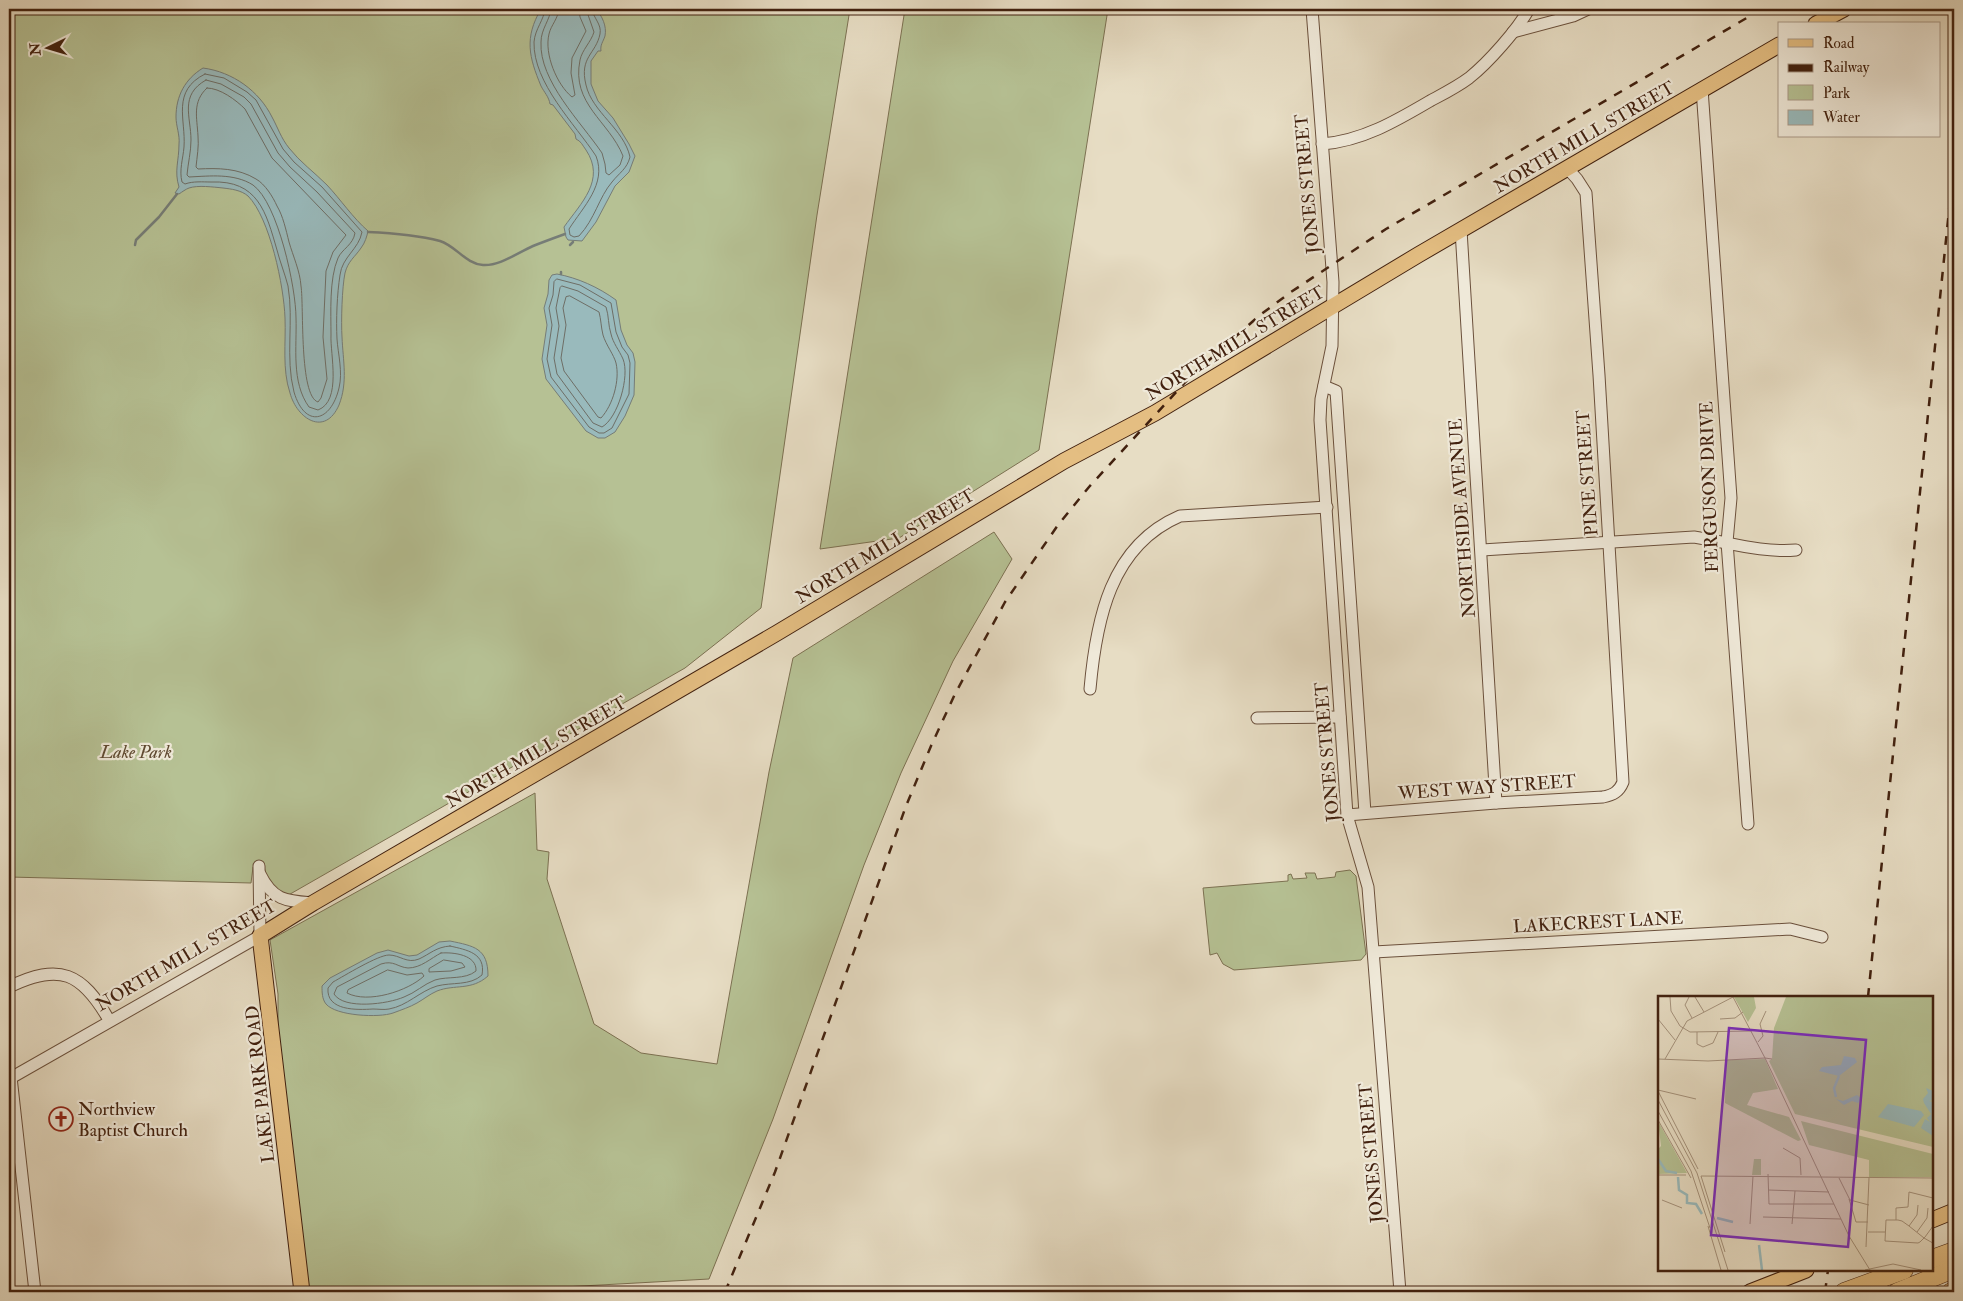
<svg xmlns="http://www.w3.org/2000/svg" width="1963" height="1301" font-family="'IM FELL Double Pica',serif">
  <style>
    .green { fill: #b6c194; stroke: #7c7152 }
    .water { fill: #99babc; stroke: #767d77 }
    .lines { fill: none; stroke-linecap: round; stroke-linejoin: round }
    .shore { stroke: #6e6e66; stroke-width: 1 }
    .stream { stroke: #767d77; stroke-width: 2.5 }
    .minor-casing { stroke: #6b503c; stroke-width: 13 }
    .major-casing { stroke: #42210f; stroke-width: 17 }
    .highway-casing { stroke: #42210f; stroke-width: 19 }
    .minor { stroke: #efe9d9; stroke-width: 11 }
    .major { stroke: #e4be82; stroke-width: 15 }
    .highway { stroke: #e4be82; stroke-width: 18 }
    .rail { stroke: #42210f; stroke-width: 2.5; stroke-dasharray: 9 9; stroke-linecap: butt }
    .labels { text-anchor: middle; stroke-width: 4.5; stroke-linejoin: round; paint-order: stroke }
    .street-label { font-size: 18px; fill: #42210f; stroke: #efe9d9 }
    .park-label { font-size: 18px; font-style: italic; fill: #5f4930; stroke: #efe9d9 }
    .poi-label { font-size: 18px; fill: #42210f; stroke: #efe9d9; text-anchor: start }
    .inset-river { fill: none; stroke: #99babc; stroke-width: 2.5 }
    .inset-road { fill: none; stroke: #a5927c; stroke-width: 1 }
    .view { fill: #7b2cbf; fill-opacity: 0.15; stroke: #7b2cbf; stroke-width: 2.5 }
    .inset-edge { fill: none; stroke: #42210f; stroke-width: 2.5 }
  </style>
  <rect width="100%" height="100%" fill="#e7ddc4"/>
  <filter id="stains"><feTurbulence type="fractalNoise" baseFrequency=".004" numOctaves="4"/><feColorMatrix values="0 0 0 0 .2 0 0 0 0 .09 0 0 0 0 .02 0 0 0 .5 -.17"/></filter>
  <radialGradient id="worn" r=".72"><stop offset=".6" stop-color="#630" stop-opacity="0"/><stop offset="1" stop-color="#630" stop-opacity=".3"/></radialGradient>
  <!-- green -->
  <g class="green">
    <path d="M9,9h841l-33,206 -56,393 -76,60 -400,229c-12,-6 -19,-18 -21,-31l-11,1 -2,16 -242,-6z"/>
    <path d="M905,9h203l-69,441 -140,88 -79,11z"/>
    <path d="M994,532l18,27 -59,102 -52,112 -37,92 -91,254 -64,160 -236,13h-165l-30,-265v-33l-8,-54 265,-147 2,57 12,2 -2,27 47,145 47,29 76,11 52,-292 24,-114z"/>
    <path d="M1350,870l6,6 10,78 -5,6 -127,10 -11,-6 -6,-11 -7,2 -7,-67 85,-7v-6l3,-1 2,5 14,-1 -2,-5h10l2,6 18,-2 1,-5z"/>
  </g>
  <!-- water -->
  <g class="water">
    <path d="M541,9h55c6,7 11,17 9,27 -2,6 -5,9 -4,15h-3l-7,10v23l7,17 15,17 16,26 6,12 -6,16 -14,14 -19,36 -14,19 -14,-1 -2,-3 -2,-10c17,-24 42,-47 22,-77 -3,-4 -5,-9 -10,-11l-1,-5 -22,-29 -3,-1c-1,-7 -6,-12 -9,-18 -12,-29 -17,-48 0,-77z"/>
    <path d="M203,68c30,4 56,23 69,49 6,11 9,21 17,31 11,14 25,24 38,37 14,15 26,33 41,46 -1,5 -3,12 -7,17 -6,9 -13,13 -16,25 -3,14 -4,49 -3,64 1,24 6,45 -3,68 -14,32 -42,14 -49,-12 -8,-24 -4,-50 -5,-75 -1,-31 -15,-100 -37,-122 -7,-6 -17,-7 -25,-8 -10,-1 -25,-3 -34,0 -3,1 -7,4 -10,6l-4,-1 4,-6c-5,-16 0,-26 0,-43 1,-9 -3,-18 -3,-27 0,-21 9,-38 27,-49z"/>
    <path d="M557,274c21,4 41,13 59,26l5,30 6,15 6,8 2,9 -1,33 -9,21 -10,16 -10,6h-7l-12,-7 -40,-52 -4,-20 5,-34 -3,-17 4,-14 1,-14 3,-5z"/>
    <path d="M450,941c24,5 38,7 38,35 -17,15 -33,8 -51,15 -7,3 -13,8 -20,12 -7,4 -16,7 -24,10 -14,5 -57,3 -67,-9 -4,-5 -4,-12 -4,-18l8,-8 47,-25 11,-3 21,6 8,-1 22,-13z"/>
  </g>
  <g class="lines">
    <!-- shore -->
    <g class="shore">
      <path d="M545,9c-1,11 -10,20 -11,33 -1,41 41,82 62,114 11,28 -13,51 -27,73l1,6 4,2 5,-1c16,-17 20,-39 33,-54 7,-9 15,-13 18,-25 -6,-28 -38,-45 -44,-72 -7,-28 10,-31 14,-51 2,-10 -7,-16 -8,-25"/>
      <path d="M551,9c-1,11 -10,20 -10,33 -2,39 40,80 61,111l3,11 1,9 3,2 11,-10 3,-9c-14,-35 -52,-52 -43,-96 2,-10 11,-18 14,-28l-8,-23"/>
      <path d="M559,9c-1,10 -8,16 -10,25 -5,20 8,51 23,63l3,-2 -4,-22 1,-15 14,-27 -6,-14 -1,-8"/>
      <path d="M205,74l19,4 23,14 9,8 27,49 11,13 28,25 40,45c-3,17 -20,25 -22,43 -3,19 -4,45 -3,64 1,15 6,33 2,49 -8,34 -34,41 -45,4 -9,-35 0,-71 -6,-106 -3,-12 -8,-24 -11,-36 -11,-38 -19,-70 -66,-68 -8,0 -18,-1 -26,2l-3,-2c-3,-12 1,-23 2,-35 2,-28 -13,-56 21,-73z"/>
      <path d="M206,80l15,4 23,13 7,7 27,49 12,14 27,25 38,41c-2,12 -13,16 -17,25 -9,21 -7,55 -7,77 -1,19 11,66 -13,75l-9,-3c-18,-25 -12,-60 -13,-89 0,-30 -18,-115 -43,-133 -19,-12 -43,-9 -64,-8l-2,-2c1,-12 4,-23 4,-35 0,-23 -12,-45 15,-60z"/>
      <path d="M207,88c13,0 29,12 38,21l27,49 74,77 -13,17 -7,19 -3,66 4,42 -6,19 -3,4c-19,-6 -14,-96 -17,-116 -1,-15 -8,-30 -12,-44 -3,-12 -6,-26 -12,-36 -4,-9 -12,-22 -21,-27 -18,-11 -38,-11 -58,-10l-2,-2c1,-10 3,-21 2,-31 -1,-19 -6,-34 9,-48z"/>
      <path d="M557,279l23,6 31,18 5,29 6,15 6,8 2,8 -1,31 -17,34 -8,5h-5l-10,-6 -38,-50 -4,-18 5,-34 -3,-17 4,-13 1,-13z"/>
      <path d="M562,286l16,5 28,16c3,9 2,18 5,27 2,9 8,16 12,25 7,17 -5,59 -21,68l-9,-4 -36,-49 -3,-16 5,-32 -3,-18 4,-20z"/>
      <path d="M570,296l29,16c2,7 2,15 4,23 3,10 11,20 13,28 4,17 -3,42 -15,55l-3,-1 -34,-46 -3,-13 5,-33 -3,-17 3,-11z"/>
      <path d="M450,946c17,4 36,7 32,29 -12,11 -30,7 -45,11 -17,5 -30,20 -48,23 -5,1 -11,0 -16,0 -16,1 -47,2 -45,-21l5,-6c11,-6 45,-27 56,-27 11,0 18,9 30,4 11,-5 17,-12 31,-13z"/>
      <path d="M441,953c13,-1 36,2 35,18 -11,9 -28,5 -41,9 -11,4 -20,13 -31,17 -16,7 -60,13 -70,-3l3,-7 44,-23c13,-4 16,3 27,4 13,0 23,-10 33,-15z"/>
      <path d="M444,960l18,3 3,4 -14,4 -22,1v-3z"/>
      <path d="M388,970l19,5 15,-2 2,3c-16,15 -56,28 -77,17l1,-3z"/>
    </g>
    <!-- stream -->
    <g class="stream">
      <path d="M368,232c23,1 49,3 72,9 16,5 26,23 43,24 17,1 34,-12 50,-19 10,-4 21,-8 32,-12"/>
      <path d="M135,245l1,-5 23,-23 18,-23"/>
      <path d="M570,245l3,-3"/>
      <path d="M561,274v-2"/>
    </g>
    <!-- minor casing -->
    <g class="minor-casing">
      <g id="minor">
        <path d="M1312,9l21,273 -1,64 -11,53 -1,21 27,395 21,72 32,405"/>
        <path d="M1513,32l60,-16 15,-7"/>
        <path d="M1702,89l29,409 -4,44 21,282"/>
        <path d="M1322,144c40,-3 74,-23 108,-43 13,-7 27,-14 39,-23 20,-16 48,-48 60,-69"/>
        <path d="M1461,230l35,573"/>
        <path d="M1324,386l12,5 29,422"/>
        <path d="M1482,550l212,-13c34,5 67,16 102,13"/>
        <path d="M1090,689c6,-68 20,-143 90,-173l147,-9"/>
        <path d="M1257,718l83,-1"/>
        <path d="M1347,815l149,-12 107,-6c10,-2 16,-5 20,-15l-24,-407 -13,-182 -9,-14 -9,-10"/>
        <path d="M260,874c13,27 27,27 53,29"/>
        <path d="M1374,952l416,-23 32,8"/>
        <path d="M9,987c51,-25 73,-14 100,33"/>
        <path d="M11,1077l24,215"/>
        <path d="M9,1079l251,-143 -1,-70"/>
      </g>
    </g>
    <!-- major casing -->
    <g class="major-casing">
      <g id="major">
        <path d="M1816,24l28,-15"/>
        <path d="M1932,1220l22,-9"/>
        <path d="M302,1292l-42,-356 53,-33 464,-270 287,-172 91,-48 263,-158 361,-210"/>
        <path d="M1750,1292l56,-22"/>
      </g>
    </g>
    <!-- highway casing -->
    <g class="highway-casing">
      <g id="highway">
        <path d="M1932,1259l22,-8"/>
        <path d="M1844,1292l60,-22"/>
        <path d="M1897,1292l57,-23"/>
        <path d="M1951,1292l3,-1"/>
      </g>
    </g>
    <!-- minor -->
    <use href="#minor" class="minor"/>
    <!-- major -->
    <use href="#major" class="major"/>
    <!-- highway -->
    <use href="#highway" class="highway"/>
    <!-- rail -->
    <g class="rail">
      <path d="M1868,997l86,-835"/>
      <path d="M725,1292l50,-120 131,-366 25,-60 24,-52 50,-92 53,-77 31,-38 101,-110 70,-62 31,-23 95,-63 376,-220"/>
      <path d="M1825,1292l3,-22"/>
    </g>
  </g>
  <!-- icons -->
  <defs>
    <g id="church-ring" transform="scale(1.25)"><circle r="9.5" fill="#efe9d9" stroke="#8f2418" stroke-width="1.5"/><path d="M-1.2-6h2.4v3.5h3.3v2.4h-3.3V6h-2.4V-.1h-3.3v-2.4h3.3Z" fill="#8f2418"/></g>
  </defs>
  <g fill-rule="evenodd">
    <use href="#church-ring" x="61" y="1119"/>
  </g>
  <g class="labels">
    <!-- street labels -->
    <g class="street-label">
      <text transform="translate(1584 137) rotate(-30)" y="6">NORTH MILL STREET</text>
      <text transform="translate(1307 184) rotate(-95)" y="6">JONES STREET</text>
      <text transform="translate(1235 343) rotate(-31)" y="6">NORTH MILL STREET</text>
      <text transform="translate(1587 473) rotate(-94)" y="6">PINE STREET</text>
      <text transform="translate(1709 487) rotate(-92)" y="6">FERGUSON DRIVE</text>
      <text transform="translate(1462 518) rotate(-94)" y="6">NORTHSIDE AVENUE</text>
      <text transform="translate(885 546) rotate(-31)" y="6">NORTH MILL STREET</text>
      <text transform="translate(536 752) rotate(-30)" y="6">NORTH MILL STREET</text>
      <text transform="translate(1327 752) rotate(-95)" y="6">JONES STREET</text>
      <text transform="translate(1487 787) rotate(-4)" y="6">WEST WAY STREET</text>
      <text transform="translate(1598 922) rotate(-3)" y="6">LAKECREST LANE</text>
      <text transform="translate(186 955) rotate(-30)" y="6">NORTH MILL STREET</text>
      <text transform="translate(260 1084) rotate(-96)" y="6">LAKE PARK ROAD</text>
      <text transform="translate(1371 1153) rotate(-95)" y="6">JONES STREET</text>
    </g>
    <!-- park labels -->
    <g class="park-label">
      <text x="136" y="758">Lake Park</text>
    </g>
    <!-- poi labels -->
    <g class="poi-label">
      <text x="78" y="1115">Northview<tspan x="78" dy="21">Baptist Church</tspan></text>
    </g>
  </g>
  <!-- overview -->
  <g transform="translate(1658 996)">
    <rect width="275" height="275" fill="#e7ddc4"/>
    <path d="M76,1h20l2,11 -8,14zM128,1h147v150l-138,-33 -26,-53 3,-2 2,-31zM107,63l13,30 -25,4 -6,12 42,12 12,23 -3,1 -73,-38 1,-43zM0,125l29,52 -29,1v-25l3,-3zM143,125l132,33v23h-64v-17l-60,-15zM96,163h7v16h-9z" fill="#b6c194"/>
    <path d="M186,60l11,2 2,4 -18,14 -20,-5 3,-4 19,-2zM268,92l7,3v9l-4,1 4,1v34l-12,-8 4,-9 5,3 -3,-4 4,-4 -7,-11 -1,-4 5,-6zM199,99l5,4 -4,4 -6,-2 -8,4 -8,-6 7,2zM230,108l33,7 3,4 -10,12 -36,-10z" fill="#99babc"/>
    <path class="inset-river" d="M178,101l-2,-9 5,-12M0,163l8,12 11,2M20,181l1,13 8,5v8l9,1 6,10M59,222l16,4M101,249l3,25"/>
    <path class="inset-road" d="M12,1l1,14 9,15 10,6 62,-1M31,1l-4,8 7,13M37,1l9,15M0,23l17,21M62,23l15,-1 8,-6M39,36v12l6,3 10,-4 5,-11M100,46l5,-6 -3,-12 6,-13M0,63l50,2 57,-3 84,178 21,34M7,63l22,-38 46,-24 32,61 7,1M0,94l38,9M0,95l40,78M0,104l39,73 31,97M0,115l33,60 19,57M0,124l33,58M125,152l17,10 1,17M110,178l1,30h65M0,179h28M43,180l232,2M43,180l24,76M181,182l11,22 19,5M110,194l61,2M191,203l7,23h12M4,204l20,8M105,221l78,2M238,224v-12l12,-1 1,-15 24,6M92,228l3,-48M134,228l3,-33M50,230l13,44M251,230l8,-11 1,-10M275,230l-8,11 -5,5 -2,1 -33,-2 1,-21h12l4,1 7,5 15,12 7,4 2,1M210,236h17M259,236l10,-14 1,-10M208,251l3,-69M207,274l28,-6 28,6"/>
    <path class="view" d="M71,32l137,12 -18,207 -137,-12z"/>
    <rect width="275" height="275" class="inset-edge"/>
  </g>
  <!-- margin -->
  <rect width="1963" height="1301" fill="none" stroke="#e7ddc4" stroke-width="30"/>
  <rect x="10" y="10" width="1943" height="1281" fill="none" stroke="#42210f" stroke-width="2.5"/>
  <rect x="15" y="15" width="1933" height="1271" fill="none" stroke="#42210f"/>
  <!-- legend -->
  <rect x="1778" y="22" width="162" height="115" fill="#efe9d9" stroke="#aa9988"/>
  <rect x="1788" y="39" width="25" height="8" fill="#e4be82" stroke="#aa9988"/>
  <text x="1823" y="48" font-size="15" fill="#42210f">Road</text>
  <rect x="1788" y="64" width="25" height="8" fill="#42210f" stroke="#aa9988"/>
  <text x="1823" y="72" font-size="15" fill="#42210f">Railway</text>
  <rect x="1788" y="85" width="25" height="15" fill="#b6c194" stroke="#aa9988"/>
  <text x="1823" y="98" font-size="15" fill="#42210f">Park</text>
  <rect x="1788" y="110" width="25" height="15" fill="#99babc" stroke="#aa9988"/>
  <text x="1823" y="122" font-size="15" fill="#42210f">Water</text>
  <!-- north arrow -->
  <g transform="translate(48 48) rotate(265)" stroke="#efe9d9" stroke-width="4" paint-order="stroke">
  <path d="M0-4L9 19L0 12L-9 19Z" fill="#42210f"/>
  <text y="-8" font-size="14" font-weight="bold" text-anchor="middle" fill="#42210f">N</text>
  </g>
  <rect width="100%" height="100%" filter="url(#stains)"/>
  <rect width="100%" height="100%" fill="url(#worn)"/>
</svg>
